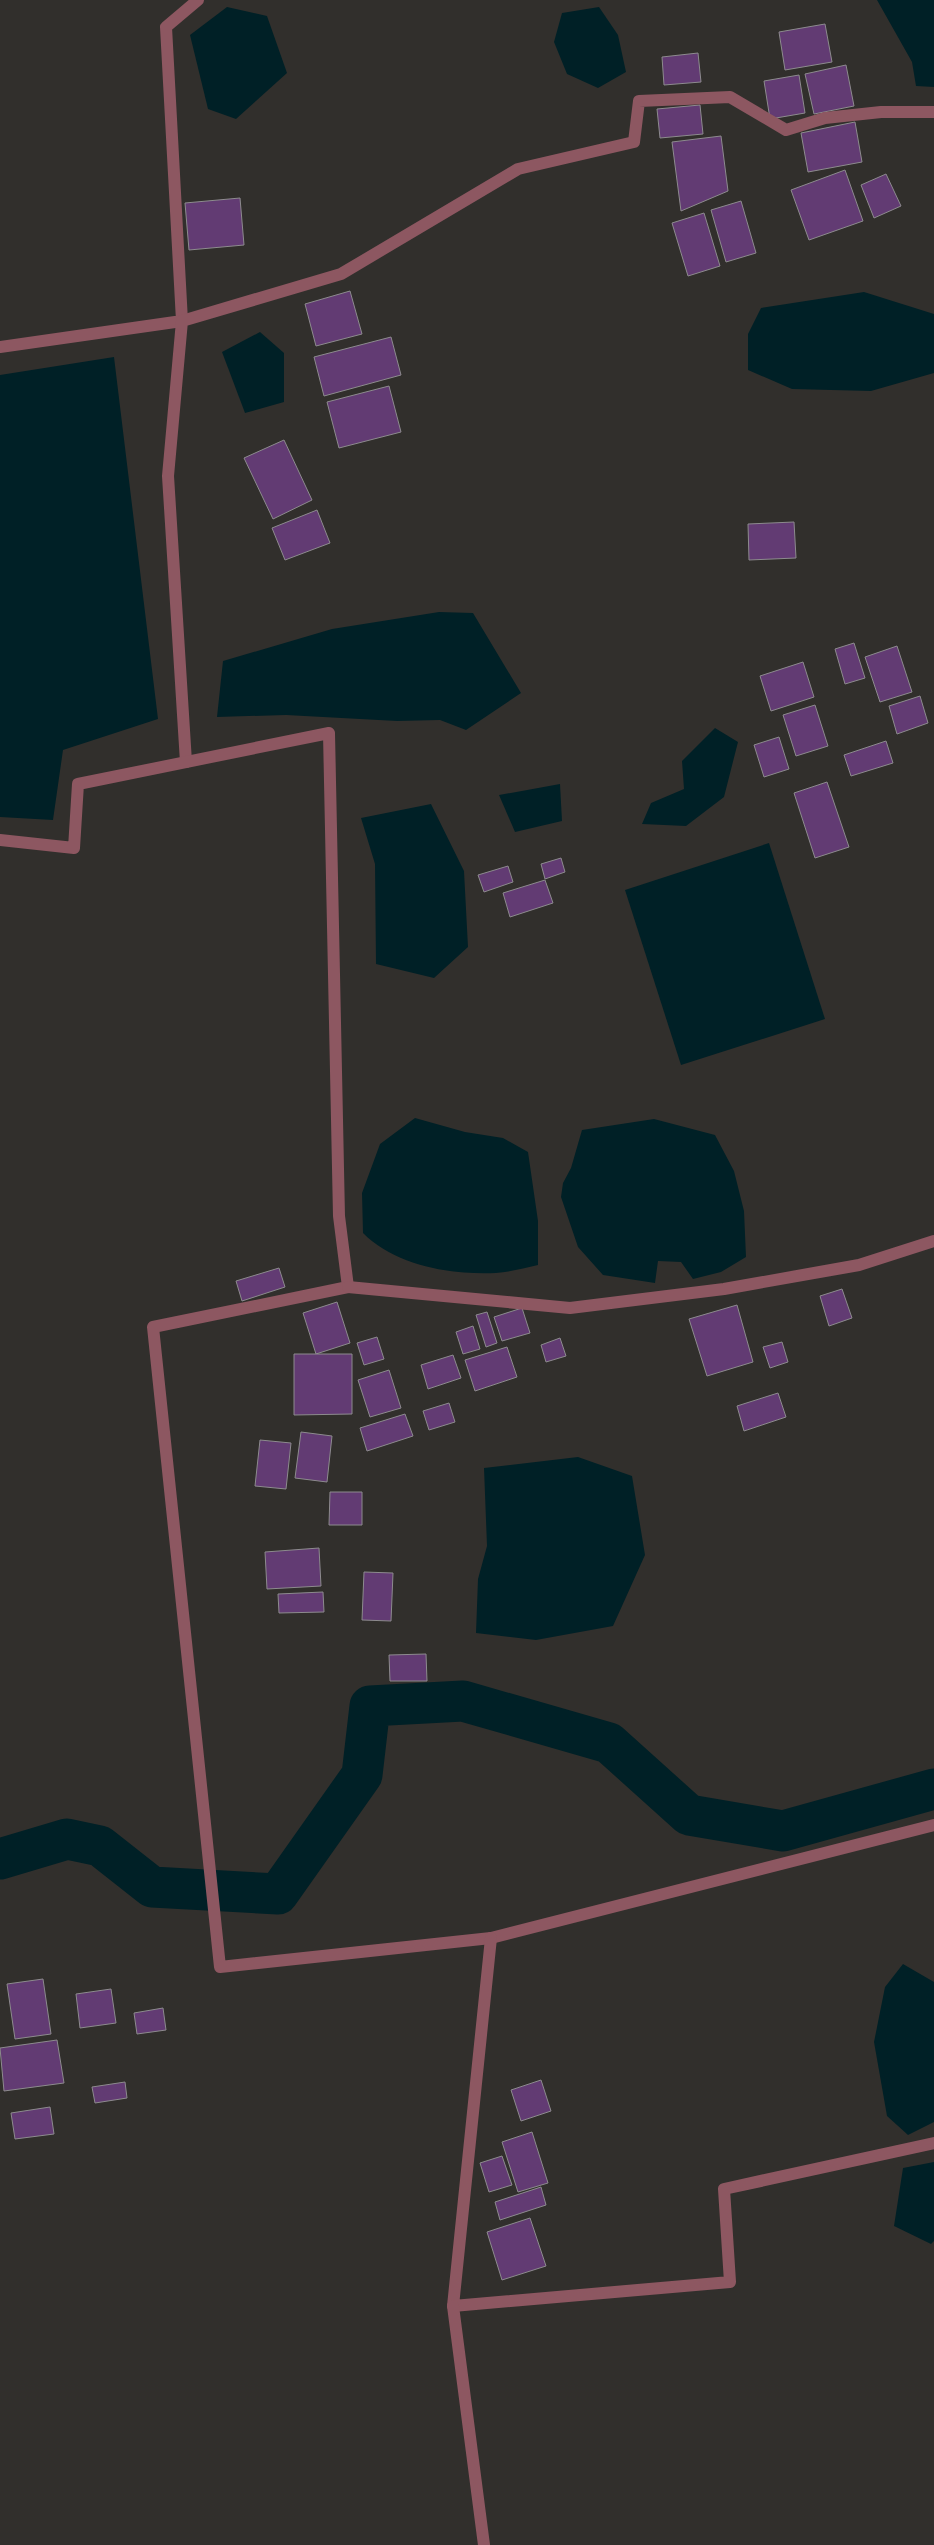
<svg xmlns="http://www.w3.org/2000/svg" width="934" height="2545" font-family="'Source Serif 4',serif">
  <style>
    .water { fill: #002026 }
    .lines { fill: none; stroke-linecap: round; stroke-linejoin: round }
    .canal { stroke: #002026; stroke-width: 41 }
    .building { fill: #623b73; stroke: #8d8b8e }
    .minor { stroke: #8d5761; stroke-width: 12 }
  </style>
  <rect width="100%" height="100%" fill="#312f2c"/>
  <!-- water -->
  <g class="water">
    <path d="M877,0h57v87l-18,-1 -4,-24z"/>
    <path d="M227,7l40,9 20,57 -51,46 -28,-10 -18,-74z"/>
    <path d="M599,7l19,28 8,37 -28,16 -31,-14 -13,-32 8,-29z"/>
    <path d="M864,292l70,22v59l-63,18 -79,-2 -44,-19v-36l13,-26z"/>
    <path d="M260,332l24,21v49l-39,11 -23,-61z"/>
    <path d="M114,357l44,362 -95,31 -10,70 -53,-3v-442z"/>
    <path d="M439,612l34,1 48,80 -55,37 -26,-10 -43,1 -111,-6 -69,2 6,-56 109,-32z"/>
    <path d="M715,728l23,14 -14,55 -38,29 -44,-2 9,-21 33,-14 -2,-28z"/>
    <path d="M560,784l2,37 -47,11 -16,-37z"/>
    <path d="M431,804l33,67 4,76 -34,31 -58,-14 -1,-100 -14,-46z"/>
    <path d="M769,843l56,176 -144,46 -56,-175z"/>
    <path d="M415,1118l50,14 38,6 25,14 10,69v44c-14,3 -28,7 -42,8 -45,2 -100,-7 -133,-40l-1,-40 18,-49z"/>
    <path d="M654,1119l61,16 19,36 10,40 2,46 -25,15 -28,7 -12,-17 -23,-1 -3,22 -52,-8 -25,-28 -17,-50 2,-14 8,-15 11,-38z"/>
    <path d="M578,1457l54,19 13,79 -32,71 -77,14 -60,-7 2,-54 9,-33 -3,-78z"/>
    <path d="M903,1964l31,18v140l-26,13 -21,-19 -13,-74 11,-55z"/>
    <path d="M934,2162v79l-3,3 -37,-18 9,-58z"/>
  </g>
  <g class="lines">
    <!-- canal -->
    <path class="canal" d="M0,1859l67,-20 33,7 52,41 126,7 84,-119 8,-69 93,-5 146,42 80,72 94,16 151,-42"/>
  </g>
  <!-- building -->
  <g class="building">
    <path d="M825,24l7,38 -47,8 -6,-38z"/>
    <path d="M698,53l3,29 -37,3 -2,-28z"/>
    <path d="M846,65l8,41 -40,8 -9,-40z"/>
    <path d="M799,75l6,38 -35,6 -6,-38z"/>
    <path d="M700,105l3,29 -43,4 -3,-29z"/>
    <path d="M855,122l7,40 -54,10 -7,-39z"/>
    <path d="M721,136l7,55 -47,20 -9,-69z"/>
    <path d="M845,170l18,51 -54,19 -18,-50z"/>
    <path d="M886,174l15,32 -27,12 -13,-33z"/>
    <path d="M240,198l4,47 -55,5 -4,-47z"/>
    <path d="M741,201l15,52 -30,9 -15,-52z"/>
    <path d="M704,213l16,53 -32,10 -16,-53z"/>
    <path d="M350,291l12,43 -46,12 -11,-42z"/>
    <path d="M391,337l10,38 -77,21 -10,-39z"/>
    <path d="M389,386l12,46 -62,16 -12,-46z"/>
    <path d="M284,440l28,60 -39,19 -29,-61z"/>
    <path d="M317,510l13,33 -45,17 -13,-32z"/>
    <path d="M794,522l2,36 -47,2 -1,-36z"/>
    <path d="M854,643l11,35 -20,6 -10,-35z"/>
    <path d="M897,646l15,46 -32,10 -15,-45z"/>
    <path d="M803,662l11,35 -43,14 -11,-35z"/>
    <path d="M920,696l8,27 -31,11 -8,-28z"/>
    <path d="M815,705l13,41 -32,10 -13,-41z"/>
    <path d="M779,737l10,32 -25,8 -10,-32z"/>
    <path d="M886,741l7,22 -42,13 -7,-21z"/>
    <path d="M827,782l22,65 -34,11 -21,-65z"/>
    <path d="M561,858l4,14 -20,7 -4,-15z"/>
    <path d="M508,866l5,16 -29,10 -6,-17z"/>
    <path d="M545,880l8,23 -43,14 -7,-24z"/>
    <path d="M279,1268l6,19 -43,14 -6,-20z"/>
    <path d="M842,1289l10,29 -23,8 -9,-30z"/>
    <path d="M337,1302l13,41 -34,11 -13,-41z"/>
    <path d="M737,1305l16,57 -46,14 -18,-57z"/>
    <path d="M522,1308l8,25 -28,8 -8,-24z"/>
    <path d="M487,1312l10,31 -11,4 -10,-32z"/>
    <path d="M473,1326l7,23 -17,5 -7,-22z"/>
    <path d="M377,1337l7,22 -20,6 -7,-22z"/>
    <path d="M560,1338l6,18 -20,6 -5,-17z"/>
    <path d="M782,1342l6,20 -18,6 -7,-21z"/>
    <path d="M507,1347l10,30 -42,14 -10,-31z"/>
    <path d="M294,1354h58v60l-58,1z"/>
    <path d="M453,1355l8,23 -33,11 -7,-24z"/>
    <path d="M389,1370l12,38 -31,9 -12,-37z"/>
    <path d="M778,1393l8,24 -42,14 -7,-25z"/>
    <path d="M449,1403l6,19 -26,8 -6,-19z"/>
    <path d="M405,1414l8,22 -46,15 -7,-23z"/>
    <path d="M301,1432l31,4 -5,46 -32,-4z"/>
    <path d="M260,1440l31,3 -5,46 -31,-3z"/>
    <path d="M330,1492h32v33h-33z"/>
    <path d="M319,1548l2,38 -54,3 -2,-37z"/>
    <path d="M364,1572l29,1 -2,48 -29,-1z"/>
    <path d="M323,1592l1,20 -45,1 -1,-19z"/>
    <path d="M426,1654l1,27h-37l-1,-26z"/>
    <path d="M43,1979l8,55 -36,5 -8,-55z"/>
    <path d="M111,1989l5,34 -36,5 -4,-34z"/>
    <path d="M163,2008l3,22 -29,4 -3,-21z"/>
    <path d="M57,2040l7,43 -60,8 -4,-43z"/>
    <path d="M541,2080l10,31 -30,10 -10,-31z"/>
    <path d="M125,2082l2,16 -32,5 -3,-16z"/>
    <path d="M50,2107l4,27 -39,5 -4,-26z"/>
    <path d="M532,2132l16,51 -30,9 -16,-50z"/>
    <path d="M502,2156l10,29 -23,7 -9,-29z"/>
    <path d="M541,2187l5,18 -46,15 -5,-18z"/>
    <path d="M530,2218l16,48 -44,14 -15,-48z"/>
  </g>
  <g class="lines">
    <!-- minor -->
    <g class="minor">
      <path d="M0,347l182,-26 -16,-294 32,-27"/>
      <path d="M186,762l-18,-286 14,-155 159,-47 177,-105 116,-27 5,-41 91,-4 56,33 39,-12 56,-6h53"/>
      <path d="M0,840l74,8 4,-64 251,-51 10,483 9,71 -195,40 67,640 271,-29 443,-113"/>
      <path d="M348,1287l222,21 154,-19 135,-24 75,-24"/>
      <path d="M491,1938l-38,368 277,-24 -6,-93 210,-46"/>
      <path d="M453,2306l31,239"/>
    </g>
  </g>
</svg>
